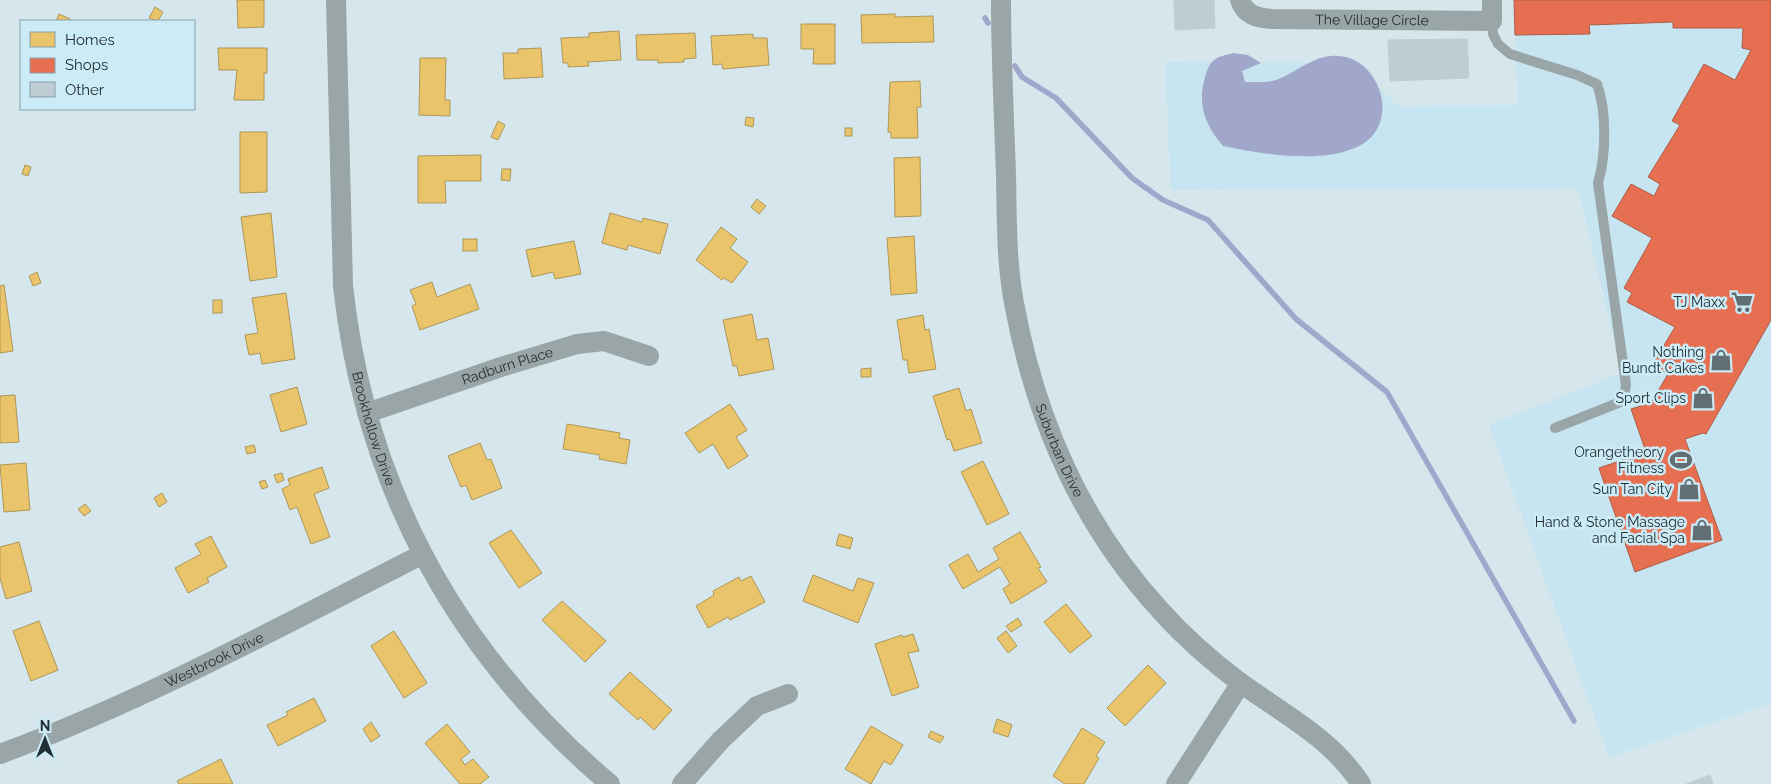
<svg xmlns="http://www.w3.org/2000/svg" width="1771" height="784" font-family="Raleway,sans-serif">
  <style>
    .built { fill: #c7e5f0 }
    .water { fill: #a1a7cb }
    .homes { fill: #e9c46a; stroke: #ad9759 }
    .shops { fill: #e76f51; stroke: #ac5c48 }
    .lines { fill: none; stroke-linecap: round; stroke-linejoin: round }
    .stream { stroke: #a1a7cb; stroke-width: 5.5 }
    .building { fill: #c0ccd3; stroke: #c1ccd3 }
    .service { stroke: #99a5a6; stroke-width: 10 }
    .minor { stroke: #99a5a6; stroke-width: 20 }
    .labels { text-anchor: middle; stroke-width: 5; stroke-linejoin: round; paint-order: stroke }
    .street-label { font-size: 14px; fill: #222e32; stroke: #cbebf6 }
    .poi-label { font-size: 14px; fill: #222e32; stroke: #cbebf6; text-anchor: end }
  </style>
  <rect width="100%" height="100%" fill="#d5e6ec"/>
  <!-- built -->
  <path class="built" d="M1514,0h257v703l-162,54 -120,-332 133,-52 -44,-184 -407,1 -6,-128 186,1 47,43 120,-1z"/>
  <!-- water -->
  <path class="water" d="M1233,53l15,2 13,8 -19,8 3,11c10,0 22,1 31,-2 21,-7 38,-26 62,-24 44,2 64,71 19,91 -36,17 -96,7 -134,-1 -18,-21 -26,-42 -18,-69 2,-6 4,-13 9,-17 5,-4 13,-5 19,-7z"/>
  <!-- homes -->
  <g class="homes">
    <path d="M237,0h27v27l-26,1z"/>
    <path d="M155,7l8,5 -5,9 -9,-3z"/>
    <path d="M59,14l11,5 -1,2h-13z"/>
    <path d="M895,14v3l38,-1 1,26 -72,1 -1,-28z"/>
    <path d="M801,24h34v40h-22l1,-15h-13z"/>
    <path d="M619,31l2,29 -33,2 1,4 -21,1v-4h-5l-2,-25 28,-1v-4z"/>
    <path d="M695,33l1,25 -12,1v3l-26,1v-3h-21l-1,-25z"/>
    <path d="M753,34v4h14l2,27 -46,4 -1,-5 -9,1 -2,-29z"/>
    <path d="M218,48h49v25h-3v27h-30l3,-30h-18z"/>
    <path d="M541,48l2,29 -39,2 -1,-26h15v-4z"/>
    <path d="M420,58h26l-1,42h5v16l-31,-1z"/>
    <path d="M920,81l1,26h-4l1,31h-27v-6h-3l2,-50z"/>
    <path d="M746,117l8,1 -1,9 -8,-2z"/>
    <path d="M498,121l7,4 -7,15 -7,-3z"/>
    <rect x="845" y="128" width="7" height="8"/>
    <path d="M240,132h27v60l-27,1z"/>
    <path d="M481,155v26h-36l1,22h-28v-47z"/>
    <path d="M920,157l1,59 -26,1 -1,-59z"/>
    <path d="M25,165l6,2 -3,9 -6,-2z"/>
    <path d="M502,169h9l-1,12 -9,-1z"/>
    <path d="M757,199l9,7 -7,8 -8,-7z"/>
    <path d="M271,213l6,64 -27,4 -9,-64z"/>
    <path d="M610,213l32,9 1,-4 25,6 -8,30 -32,-9 -1,5 -25,-7z"/>
    <path d="M721,227l16,12 -7,9 18,14 -16,21 -8,-5 -2,2 -26,-20z"/>
    <path d="M914,236l3,57 -26,2 -4,-57z"/>
    <rect x="463" y="239" width="14" height="12"/>
    <path d="M574,241l7,33 -26,5 -2,-7 -21,5 -6,-27z"/>
    <path d="M37,272l4,11 -8,3 -4,-10z"/>
    <path d="M432,282l5,15 33,-13 9,25 -59,21 -8,-24 4,-2 -6,-14z"/>
    <path d="M4,285l9,66 -13,2v-67z"/>
    <path d="M286,293l9,66 -33,5 -2,-11 -11,2 -4,-20 13,-2 -6,-35z"/>
    <rect x="213" y="300" width="9" height="13"/>
    <path d="M752,314l5,26 11,-2 6,31 -35,7 -2,-10h-4l-10,-46z"/>
    <path d="M923,315l2,15 4,-1 7,40 -27,4 -2,-13h-4l-6,-40z"/>
    <path d="M871,368v9h-10v-8z"/>
    <path d="M297,387l10,37 -26,8 -11,-37z"/>
    <path d="M959,388l7,23 5,-2 11,34 -28,8 -4,-12 -3,1 -14,-44z"/>
    <path d="M15,395l4,47 -19,1v-47z"/>
    <path d="M730,404l17,26 -11,7 12,19 -20,13 -15,-25 -14,9 -14,-20z"/>
    <path d="M567,424l53,9 -1,5 11,2 -4,24 -27,-5 1,-4 -37,-6z"/>
    <path d="M480,443l7,17 4,-1 11,29 -30,12 -6,-15 -5,2 -13,-31z"/>
    <path d="M254,445l2,7 -9,2 -2,-7z"/>
    <path d="M983,461l26,53 -22,11 -26,-53z"/>
    <path d="M26,463l4,47 -26,2 -4,-47z"/>
    <path d="M322,467l7,21 -15,6 16,43 -19,7 -14,-37 -7,3 -8,-21 8,-4 -2,-6z"/>
    <path d="M282,473l2,7 -7,3 -3,-8z"/>
    <path d="M265,480l3,7 -6,2 -3,-7z"/>
    <path d="M162,493l5,9 -8,5 -5,-9z"/>
    <path d="M85,504l6,7 -7,5 -6,-7z"/>
    <path d="M511,530l31,43 -23,15 -30,-45z"/>
    <path d="M1020,532l21,35 -3,1 9,14 -36,22 -8,-15 7,-5 -10,-17 -37,22 -14,-24 19,-11 10,18 21,-13 -6,-11z"/>
    <path d="M839,534l14,4 -3,11 -14,-4z"/>
    <path d="M211,536l16,31 -20,11 2,4 -21,11 -13,-25 26,-14 -6,-10z"/>
    <path d="M19,542l13,49 -26,8 -6,-21v-31z"/>
    <path d="M813,575l40,16 5,-13 16,5 -16,40 -55,-22z"/>
    <path d="M751,576l14,26 -35,18 -2,-3 -20,11 -12,-22 18,-11 -1,-4 26,-14 2,4z"/>
    <path d="M562,601l44,40 -21,21 -43,-42z"/>
    <path d="M1066,604l26,32 -22,17 -26,-31z"/>
    <path d="M1018,618l4,7 -11,7 -5,-6z"/>
    <path d="M39,621l19,49 -27,11 -18,-50z"/>
    <path d="M394,631l33,52 -23,15 -33,-52z"/>
    <path d="M1006,631l11,15 -9,7 -11,-15z"/>
    <path d="M913,634l6,17 -11,2 11,34 -27,9 -17,-52 27,-9 1,2z"/>
    <path d="M1148,665l18,18 -41,43 -18,-18z"/>
    <path d="M630,672l42,38 -18,20 -14,-13 -2,3 -29,-26z"/>
    <path d="M314,698l12,23 -48,25 -11,-21 21,-10 -2,-3z"/>
    <path d="M997,719l15,6 -4,12 -15,-5z"/>
    <path d="M371,722l9,14 -9,6 -8,-13z"/>
    <path d="M447,724l23,28 -9,7 4,6 8,-6 16,18 -9,7h-20l-35,-41z"/>
    <path d="M871,726l32,19 -12,20 -7,-4 -13,23 -26,-15z"/>
    <path d="M1082,728l23,14 -9,14 3,2 -15,26h-19l-12,-8z"/>
    <path d="M931,731l13,6 -4,6 -12,-6z"/>
    <path d="M221,759l12,25h-54l-2,-3z"/>
  </g>
  <!-- shops -->
  <path class="shops" d="M1514,0h257v320l-65,114 -3,-1 -18,6 37,101 -87,32 -36,-104 47,-16 -15,-43 20,-6 17,-29 -16,-9 23,-38 -48,-25 5,-9 -8,-5 28,-50 -40,-22 19,-32 23,12 6,-12 -12,-7 32,-52 -8,-4 32,-57 31,16 16,-30 -9,-2 1,-20h-70v-6l-84,3 1,9 -75,1z"/>
  <g class="lines">
    <!-- stream -->
    <g class="stream">
      <path d="M985,18l3,5"/>
      <path d="M1015,66l7,11 34,21 76,80 31,22 45,20 88,99 91,73 187,329"/>
    </g>
  </g>
  <!-- building -->
  <g class="building">
    <path d="M1174,0h40l1,28 -40,2z"/>
    <path d="M1467,39l2,39 -79,3 -2,-41z"/>
    <path d="M1710,775l3,9h-27z"/>
  </g>
  <g class="lines">
    <!-- service -->
    <path class="service" d="M1492,21l1,13 5,10 12,10 67,21 20,9c10,28 9,72 1,99l28,202 -3,16 -68,27"/>
    <!-- minor -->
    <g class="minor">
      <path id="s1" d="M336,0l7,286c22,201 113,368 267,498"/>
      <path id="s2" d="M1001,0c0,58 3,116 5,175 1,43 0,85 8,128 21,114 67,221 146,307 24,27 54,53 82,74 42,30 90,55 119,100"/>
      <path id="s3" d="M1240,0c5,15 17,18 32,19l220,2v-21"/>
      <path id="s4" d="M367,413l134,-46 76,-23 27,-3 45,15"/>
      <path id="s5" d="M0,754c146,-54 283,-129 421,-199"/>
      <path d="M682,784l39,-44 36,-34 31,-12"/>
      <path d="M1176,784l65,-101"/>
    </g>
  </g>
  <!-- icons -->
  <defs>
    <g id="supermarket-bare" transform="scale(1.725)"><path d="M-6-5.5h2.5l.6 2H6L4.5 2H-2.5L-4.4-4H-6ZM-1.5 3.2a1.3 1.3 0 1 0 .1 0ZM3 3.2a1.3 1.3 0 1 0 .1 0Z" fill="#616e73" stroke="#cbebf6" stroke-width="2.5" paint-order="stroke"/></g>
    <g id="shop-bare" transform="scale(1.725)"><path d="M-5-2.5h2.3a2.7 3.5 0 0 1 5.4 0H5L5.5 6h-11ZM-1.5-2.5h3a1.5 2.3 0 0 0-3 0Z" fill="#616e73" stroke="#cbebf6" stroke-width="2.5" paint-order="stroke"/></g>
    <g id="stadium-bare" transform="scale(1.725)"><path d="M0-5a6.5 5 0 1 0 0 10a6.5 5 0 1 0 0-10ZM-3.5-1.8h7v3.6h-7Z" fill="#616e73" stroke="#cbebf6" stroke-width="2.5" paint-order="stroke"/></g>
  </defs>
  <g fill-rule="evenodd">
    <use href="#supermarket-bare" x="1742" y="302"/>
    <use href="#shop-bare" x="1721" y="360"/>
    <use href="#shop-bare" x="1703" y="398"/>
    <use href="#stadium-bare" x="1681" y="460"/>
    <use href="#shop-bare" x="1689" y="489"/>
    <use href="#shop-bare" x="1702" y="530"/>
  </g>
  <g class="labels">
    <!-- street labels -->
    <g class="street-label">
      <text dy="5" stroke="none"><textPath href="#s3" startOffset="140">The Village Circle</textPath></text>
      <text dy="5" stroke="none"><textPath href="#s4" startOffset="148">Radburn Place</textPath></text>
      <text dy="5" stroke="none"><textPath href="#s1" startOffset="432">Brookhollow Drive</textPath></text>
      <text dy="5" stroke="none"><textPath href="#s2" startOffset="458">Suburban Drive</textPath></text>
      <text dy="5" stroke="none"><textPath href="#s5" startOffset="234">Westbrook Drive</textPath></text>
    </g>
    <!-- poi labels -->
    <g class="poi-label">
      <text x="1725" y="307">TJ Maxx</text>
      <text x="1704" y="357">Nothing<tspan x="1704" dy="16">Bundt Cakes</tspan></text>
      <text x="1686" y="403">Sport Clips</text>
      <text x="1664" y="457">Orangetheory<tspan x="1664" dy="16">Fitness</tspan></text>
      <text x="1672" y="494">Sun Tan City</text>
      <text x="1685" y="527">Hand &amp; Stone Massage<tspan x="1685" dy="16">and Facial Spa</tspan></text>
    </g>
  </g>
  <!-- legend -->
  <rect x="20" y="20" width="175" height="90" fill="#cbebf6" stroke="#879fa8"/>
  <rect x="30" y="32" width="25" height="15" fill="#e9c46a" stroke="#879fa8"/>
  <text x="65" y="45" font-size="15" fill="#222e32">Homes</text>
  <rect x="30" y="58" width="25" height="15" fill="#e76f51" stroke="#879fa8"/>
  <text x="65" y="70" font-size="15" fill="#222e32">Shops</text>
  <rect x="30" y="82" width="25" height="15" fill="#c0ccd3" stroke="#879fa8"/>
  <text x="65" y="95" font-size="15" fill="#222e32">Other</text>
  <!-- north arrow -->
  <g transform="translate(45 739)" stroke="#cbebf6" stroke-width="4" paint-order="stroke">
  <path d="M0-4L9 19L0 12L-9 19Z" fill="#222e32"/>
  <text y="-8" font-size="14" font-weight="bold" text-anchor="middle" fill="#222e32">N</text>
  </g>
</svg>
